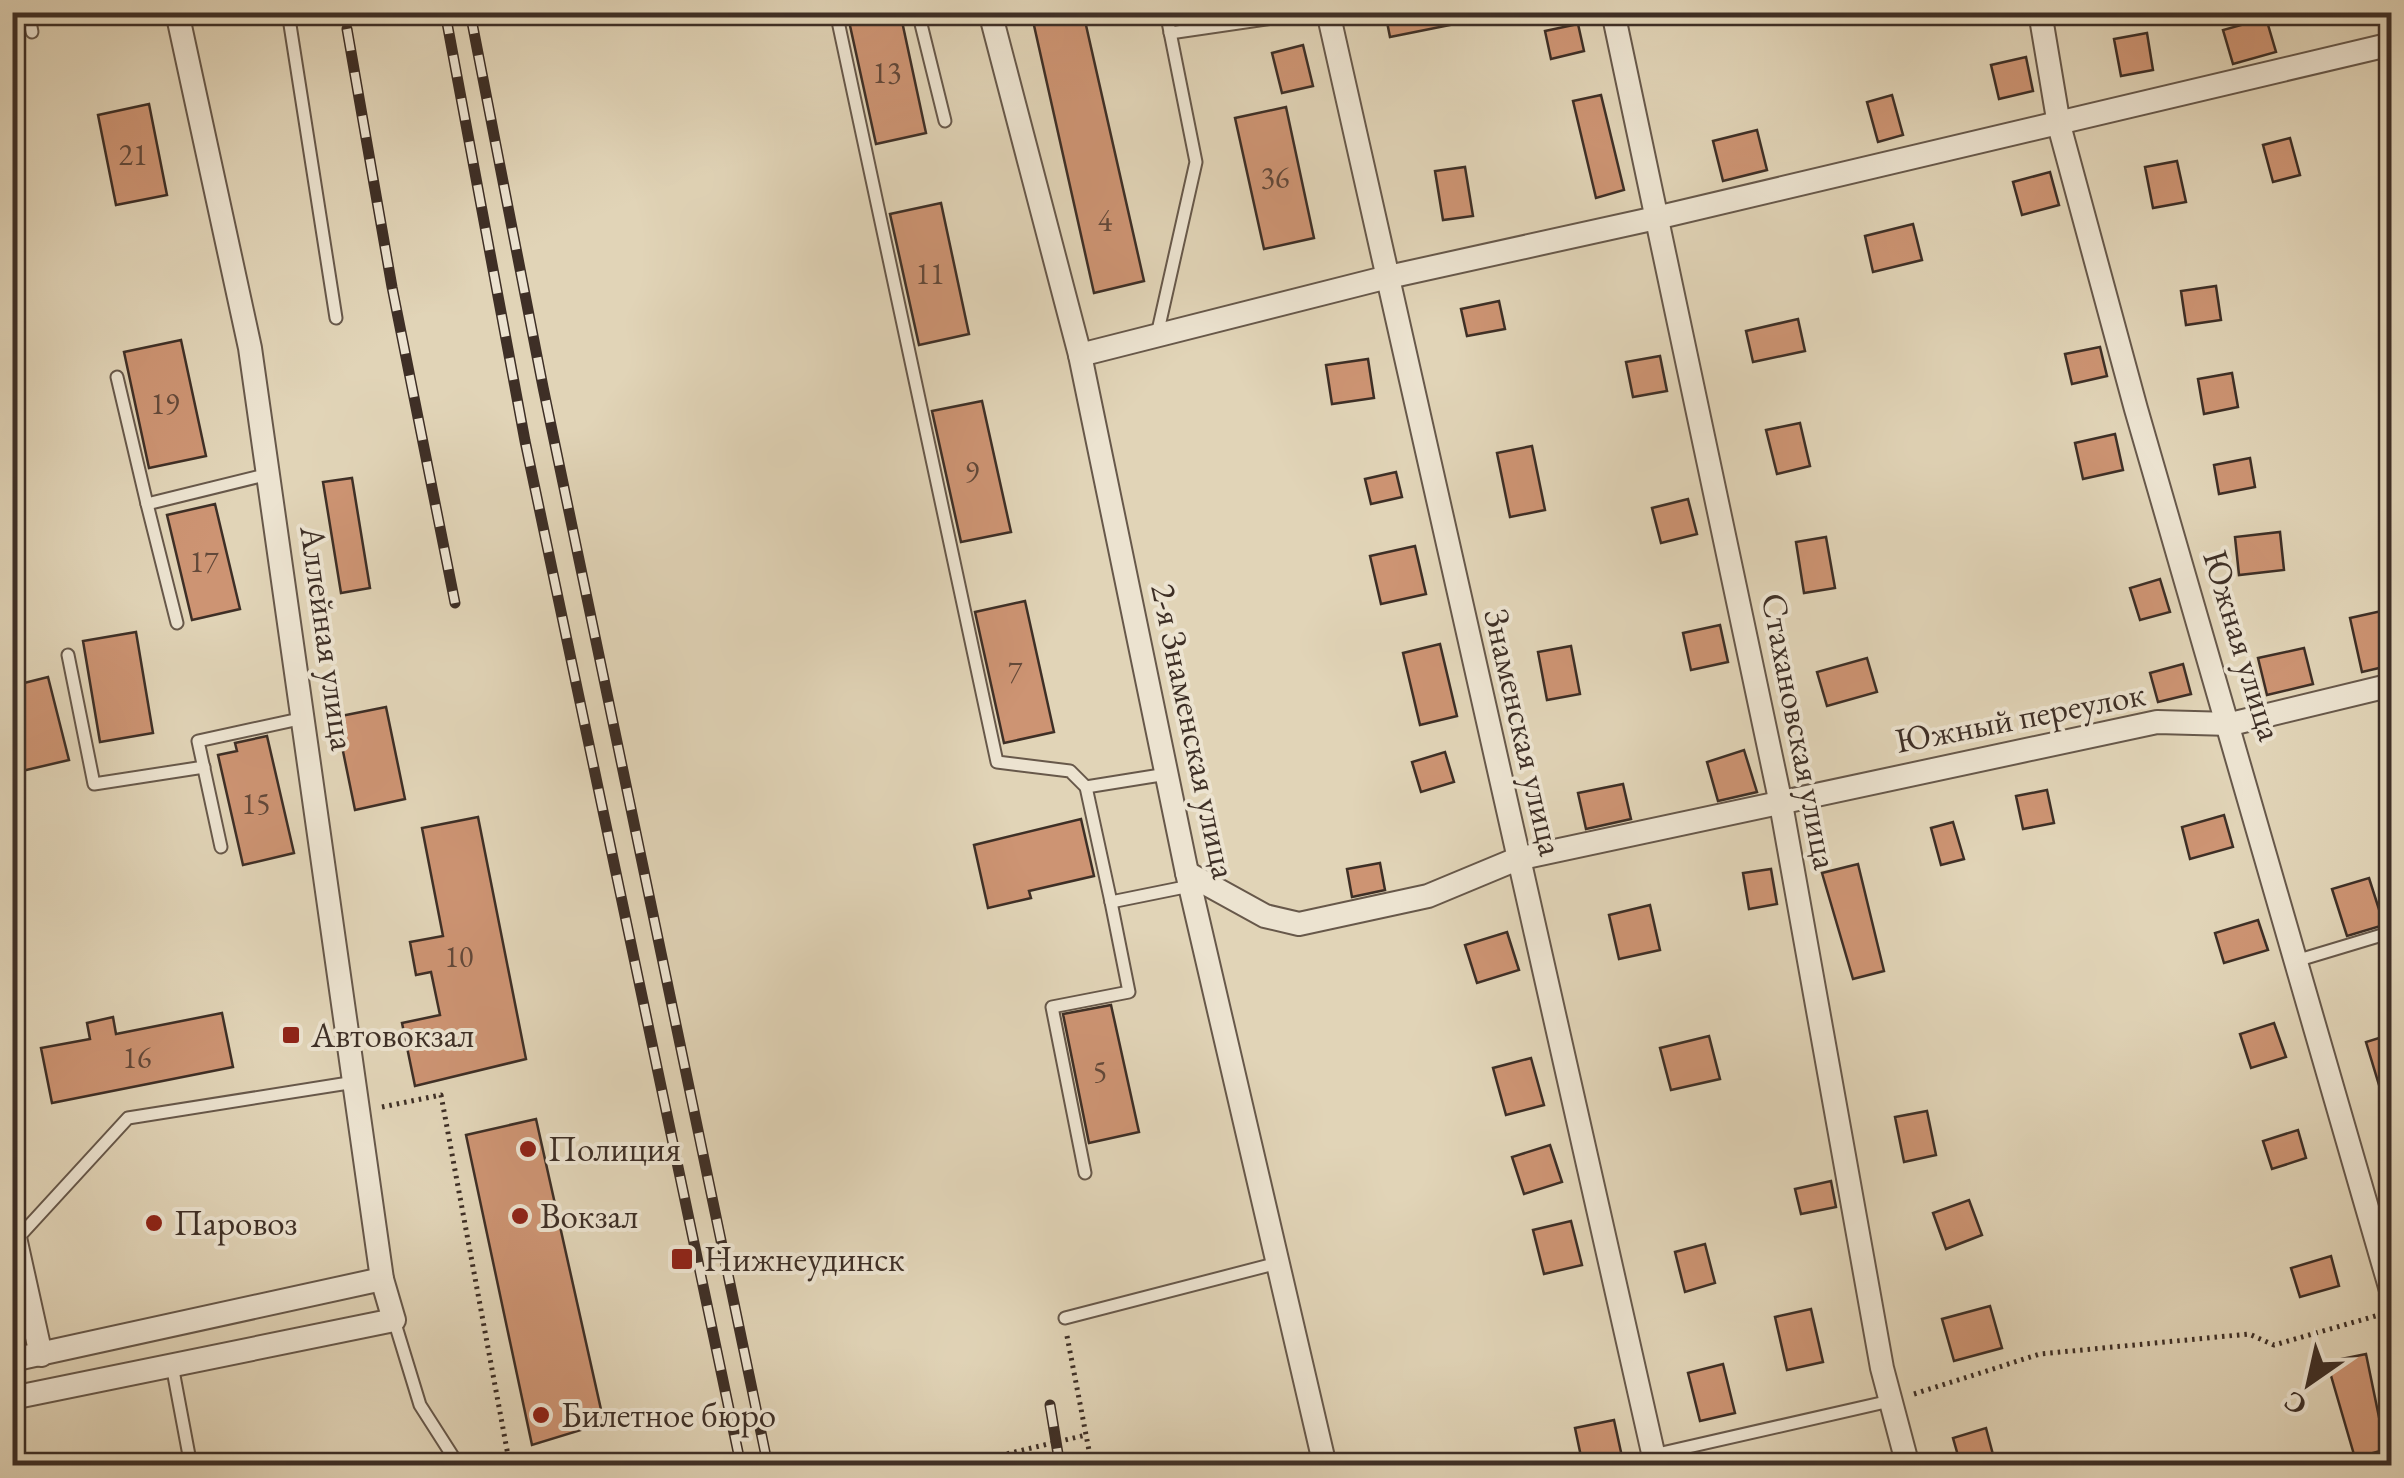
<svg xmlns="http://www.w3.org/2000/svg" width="2404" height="1478" font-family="'EB Garamond',serif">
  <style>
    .building { fill: #cd9473; stroke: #3e2f26; stroke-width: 2.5 }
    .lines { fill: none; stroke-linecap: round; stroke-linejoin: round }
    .lane-casing { stroke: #67584a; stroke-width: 15 }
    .street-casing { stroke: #67584a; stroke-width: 26 }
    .path { stroke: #3e2f26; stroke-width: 5; stroke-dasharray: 2.5 5; stroke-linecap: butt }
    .lane { stroke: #ece3d0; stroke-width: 11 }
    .street { stroke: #ece3d0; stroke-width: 22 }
    .rail-casing { stroke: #3e2f26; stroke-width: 11 }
    .rail { stroke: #ece3d0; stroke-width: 8; stroke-dasharray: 22; stroke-linecap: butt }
    .path-bridge { stroke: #3e2f26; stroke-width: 5; stroke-dasharray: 2.5 5; stroke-linecap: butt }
    .poi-dot { fill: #8f2418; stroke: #ece3d0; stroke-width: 4 }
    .labels { text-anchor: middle; stroke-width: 8; stroke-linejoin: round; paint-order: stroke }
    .number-label { font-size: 30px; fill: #624839 }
    .street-label { font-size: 35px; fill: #3e2f26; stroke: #ece3d0 }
    .poi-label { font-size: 35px; fill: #3e2f26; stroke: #ece3d0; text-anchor: start }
  </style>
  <rect width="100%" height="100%" fill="#e1d4b7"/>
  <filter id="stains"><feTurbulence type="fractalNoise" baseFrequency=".002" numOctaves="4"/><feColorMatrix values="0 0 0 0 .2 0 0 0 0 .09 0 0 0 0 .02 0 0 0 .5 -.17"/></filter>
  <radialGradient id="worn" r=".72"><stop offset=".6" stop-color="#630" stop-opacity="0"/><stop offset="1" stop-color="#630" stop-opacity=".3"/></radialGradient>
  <!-- building -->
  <g class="building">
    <path d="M847,12h53l26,121 -50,11z"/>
    <path d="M1031,12h52l61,269 -50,12z"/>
    <path d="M1385,12h74l1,11 -70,14z"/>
    <path d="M2266,18l10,34 -43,12 -10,-34z"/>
    <path d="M1578,24l6,27 -33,8 -6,-28z"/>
    <path d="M2147,33l6,37 -32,6 -7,-37z"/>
    <path d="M1303,45l10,41 -31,7 -10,-40z"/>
    <path d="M2026,57l7,34 -34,8 -8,-34z"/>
    <path d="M1601,95l23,95 -28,8 -23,-97z"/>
    <path d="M1892,95l11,40 -25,7 -11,-40z"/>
    <path d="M149,104l18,91 -51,10 -18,-90z"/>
    <path d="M1286,107l28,131 -50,11 -29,-131z"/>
    <path d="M1757,130l10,40 -44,11 -10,-40z"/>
    <path d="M2290,138l10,37 -27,7 -10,-37z"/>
    <path d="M2177,161l9,41 -33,6 -8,-41z"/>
    <path d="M1465,167l8,49 -30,4 -8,-49z"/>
    <path d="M2050,172l9,33 -37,10 -9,-33z"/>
    <path d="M941,203l28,131 -50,11 -29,-131z"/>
    <path d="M1913,224l9,36 -49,12 -8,-36z"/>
    <path d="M2216,286l5,34 -35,5 -5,-34z"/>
    <path d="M1499,301l6,28 -38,7 -6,-27z"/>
    <path d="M1798,319l7,32 -52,11 -7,-31z"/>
    <path d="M181,340l25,116 -57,12 -25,-116z"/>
    <path d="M2100,347l7,29 -35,8 -7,-30z"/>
    <path d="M1660,356l7,35 -34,6 -7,-35z"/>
    <path d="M1368,359l6,39 -42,6 -6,-39z"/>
    <path d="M2232,373l6,34 -34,7 -6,-35z"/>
    <path d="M982,401l29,131 -50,10 -29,-131z"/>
    <path d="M1800,423l10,43 -33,8 -11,-44z"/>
    <path d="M2115,434l8,36 -40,9 -8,-36z"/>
    <path d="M1532,446l13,64 -35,7 -13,-64z"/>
    <path d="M2250,458l5,29 -36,7 -5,-29z"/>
    <path d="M1396,472l6,25 -31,7 -6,-25z"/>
    <path d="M352,478l18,110 -29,5 -18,-111z"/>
    <path d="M1688,499l9,35 -36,9 -9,-35z"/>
    <path d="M215,504l25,105 -48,11 -25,-105z"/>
    <path d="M2280,532l4,38 -45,5 -4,-38z"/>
    <path d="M1826,537l9,51 -31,5 -8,-51z"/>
    <path d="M1415,546l11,48 -45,10 -11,-48z"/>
    <path d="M2160,579l10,33 -30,8 -10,-32z"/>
    <path d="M1025,601l29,131 -50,11 -29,-131z"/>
    <path d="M2386,610l6,55 -30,7 -12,-54z"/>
    <path d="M1720,625l8,37 -37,8 -8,-37z"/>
    <path d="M136,632l17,101 -53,9 -17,-101z"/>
    <path d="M1440,644l17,72 -37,9 -17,-72z"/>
    <path d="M1571,646l9,48 -33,6 -9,-48z"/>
    <path d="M2304,648l9,36 -46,11 -9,-37z"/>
    <path d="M1867,658l10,34 -50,14 -10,-34z"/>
    <path d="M2183,664l8,30 -33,8 -8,-29z"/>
    <path d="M48,677l21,83 -47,11 -10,-38v-47z"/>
    <path d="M386,707l19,92 -50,11 -19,-93z"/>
    <path d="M267,736l27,117 -51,12 -25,-110 19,-4 -2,-8z"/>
    <path d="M1744,750l13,42 -39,9 -11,-39z"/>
    <path d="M1445,752l9,30 -33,10 -9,-30z"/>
    <path d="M1623,784l8,35 -45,10 -8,-36z"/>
    <path d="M2047,790l7,33 -31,6 -7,-33z"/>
    <path d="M2224,815l9,32 -43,12 -8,-32z"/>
    <path d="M478,817l48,242 -111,27 -13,-63 38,-8 -9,-43 -15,3 -6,-33 33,-6 -21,-108z"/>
    <path d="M1081,819l13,57 -65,15 2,7 -43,10 -14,-63z"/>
    <path d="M1953,822l11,37 -23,6 -10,-37z"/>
    <path d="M1380,863l5,27 -33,7 -5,-28z"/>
    <path d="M1858,864l26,107 -31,8 -31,-106z"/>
    <path d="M1771,869l6,35 -28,5 -6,-36z"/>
    <path d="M2369,878l15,47 -37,11 -15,-47z"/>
    <path d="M1650,905l10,45 -41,9 -10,-44z"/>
    <path d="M2258,920l10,30 -44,13 -9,-30z"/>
    <path d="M1507,932l12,38 -42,13 -12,-38z"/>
    <path d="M1111,1005l28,127 -50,11 -26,-129z"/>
    <path d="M222,1013l11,54 -181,36 -11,-55 49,-9 -3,-16 26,-6 3,17z"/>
    <path d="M2274,1023l12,34 -35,11 -11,-34z"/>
    <path d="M2392,1034v73l-6,1 -20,-66z"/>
    <path d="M1709,1036l11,43 -49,11 -11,-42z"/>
    <path d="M1531,1058l13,47 -38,10 -13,-47z"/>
    <path d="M1927,1111l9,44 -32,7 -9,-45z"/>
    <path d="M536,1119l68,304 -72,22 -66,-310z"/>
    <path d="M2298,1130l8,28 -34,11 -9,-28z"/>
    <path d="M1550,1145l12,37 -38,12 -12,-37z"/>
    <path d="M1831,1181l5,26 -35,7 -6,-25z"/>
    <path d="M1969,1200l13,35 -36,14 -13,-36z"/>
    <path d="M1571,1221l11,44 -38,9 -11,-44z"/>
    <path d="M1705,1244l10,39 -30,9 -10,-40z"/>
    <path d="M2331,1256l8,30 -39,11 -9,-29z"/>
    <path d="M1990,1306l12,42 -48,13 -12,-42z"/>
    <path d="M1811,1309l12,53 -36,8 -12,-53z"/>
    <path d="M2366,1354l14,68 4,-1 7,27 -36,10 -28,-96z"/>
    <path d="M1723,1364l12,49 -35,8 -12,-48z"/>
    <path d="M1614,1420l10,46h-41l-8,-38z"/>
    <path d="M1986,1428l10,38h-35l-8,-28z"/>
  </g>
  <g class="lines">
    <!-- lane casing -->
    <g class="lane-casing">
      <g id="lane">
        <path d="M28,12l4,20"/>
        <path d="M288,12l48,306"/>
        <path d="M836,12l161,750 73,9 16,16 81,-13"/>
        <path d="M918,12l27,109"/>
        <path d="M1170,33l144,-21"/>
        <path d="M1157,335l39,-173 -30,-150"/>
        <path d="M117,377l30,127 122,-30"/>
        <path d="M147,504l30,119"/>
        <path d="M68,655l26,129 110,-17"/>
        <path d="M1086,787l25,115 79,-16"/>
        <path d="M221,847l-23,-106 106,-23"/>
        <path d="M2299,960l93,-28"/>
        <path d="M1085,1173l-33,-166 77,-15 -18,-90"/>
        <path d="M16,1240l112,-122 227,-36"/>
        <path d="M1065,1318l213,-55"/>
        <path d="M394,1320l26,85 39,61"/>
        <path d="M172,1365l19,101"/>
        <path d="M1653,1455l237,-54"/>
      </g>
    </g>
    <!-- street casing -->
    <g class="street-casing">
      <g id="street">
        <path d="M990,12l90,343 107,518 138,593"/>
        <path d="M1328,12l328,1454"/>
        <path d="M1613,12l168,792 101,564 26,98"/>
        <path d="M2040,12l19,113 77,284 256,885"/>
        <path d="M1080,355l304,-77 272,-60 736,-174"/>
        <path d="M1187,873l78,43 34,8 129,-28 89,-37 640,-137 74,2 161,-39"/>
        <path d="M12,1224l29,131"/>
        <path d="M12,1360l370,-81"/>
        <path d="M12,1398l382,-78 -12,-41 -132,-931 -73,-336"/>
      </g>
    </g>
    <!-- path -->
    <g class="path">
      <path d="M382,1107l59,-12 69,371"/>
      <path d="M1067,1336l25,130"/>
      <path d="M1914,1394l126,-40 209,-20 25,11 105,-30"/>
    </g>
    <!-- lane -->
    <use href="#lane" class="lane"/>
    <!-- street -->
    <use href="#street" class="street"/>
    <!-- rail casing -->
    <g class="rail-casing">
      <g id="rail">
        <path d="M445,12l80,429 216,1025"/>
        <path d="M470,12l73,375 225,1079"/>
        <path d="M347,29l45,258 63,316"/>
        <path d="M1050,1405l10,61"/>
      </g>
    </g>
    <!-- rail -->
    <use href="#rail" class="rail"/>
    <!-- path-bridge -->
    <path class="path-bridge" d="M956,1466l130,-31"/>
  </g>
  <!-- markers -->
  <g class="poi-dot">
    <rect x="281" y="1025" width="20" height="20" rx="5"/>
    <circle cx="528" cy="1149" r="10"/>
    <circle cx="520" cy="1216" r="10"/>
    <circle cx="154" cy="1223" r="10"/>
    <rect x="670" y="1247" width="24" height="24" rx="5"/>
    <circle cx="541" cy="1415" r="10"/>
  </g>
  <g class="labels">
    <!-- number labels -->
    <g class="number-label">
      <text x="887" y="83">13</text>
      <text x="133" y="165">21</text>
      <text x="1275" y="188">36</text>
      <text x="1105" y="231">4</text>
      <text x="930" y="284">11</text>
      <text x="165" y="414">19</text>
      <text x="972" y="482">9</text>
      <text x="204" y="572">17</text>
      <text x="1015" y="682">7</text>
      <text x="256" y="814">15</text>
      <text x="459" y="967">10</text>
      <text x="137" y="1068">16</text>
      <text x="1100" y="1082">5</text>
    </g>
    <!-- street labels -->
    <g class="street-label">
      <text transform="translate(328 638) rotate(82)" y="12">Аллейная улица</text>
      <text transform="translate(2243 645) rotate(73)" y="12">Южная улица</text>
      <text transform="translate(2020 717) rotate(-11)" y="12">Южный переулок</text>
      <text transform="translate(1194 731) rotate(78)" y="12">2-я Знаменская улица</text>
      <text transform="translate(1800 731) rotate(79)" y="12">Стахановская улица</text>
      <text transform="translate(1524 732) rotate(77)" y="12">Знаменская улица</text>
    </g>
    <!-- poi labels -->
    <g class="poi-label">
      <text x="311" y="1047">Автовокзал</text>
      <text x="548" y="1161">Полиция</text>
      <text x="540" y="1228">Вокзал</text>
      <text x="174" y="1235">Паровоз</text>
      <text x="704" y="1271">Нижнеудинск</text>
      <text x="561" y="1427">Билетное бюро</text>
    </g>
  </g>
  <!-- margin -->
  <rect width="2404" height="1478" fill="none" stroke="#e1d4b7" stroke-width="50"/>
  <rect x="15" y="15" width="2374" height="1448" fill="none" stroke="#3e2f26" stroke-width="5"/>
  <rect x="25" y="25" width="2354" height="1428" fill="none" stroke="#3e2f26" stroke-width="2.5"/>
  <!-- north arrow -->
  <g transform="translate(2309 1383) rotate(214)" stroke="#ece3d0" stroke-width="8" paint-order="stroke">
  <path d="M0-8L18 38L0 25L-18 38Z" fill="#3e2f26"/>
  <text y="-15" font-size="28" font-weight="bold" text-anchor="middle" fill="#3e2f26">С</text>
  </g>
  <rect width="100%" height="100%" filter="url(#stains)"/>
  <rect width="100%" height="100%" fill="url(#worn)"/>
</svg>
